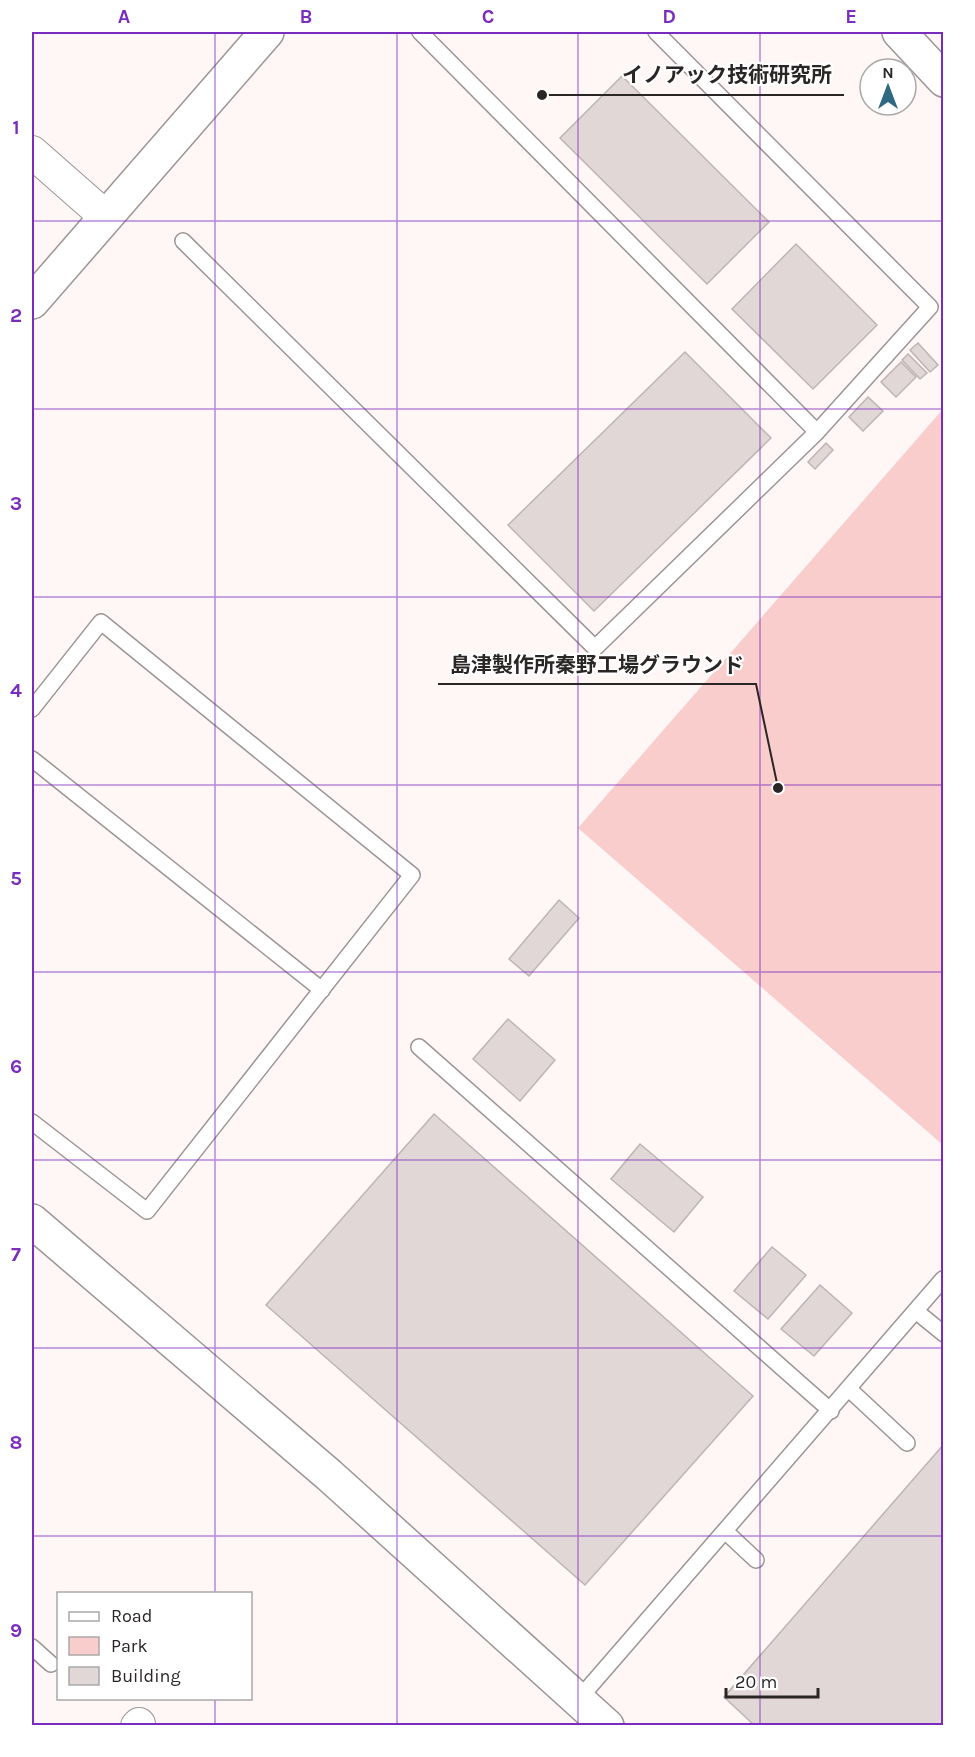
<svg xmlns="http://www.w3.org/2000/svg" width="975" height="1757" font-family="Karla,'Noto Sans JP',sans-serif">
  <style>
    .green { fill: #f9cdcb }
    .building { fill: #e2d7d7; stroke: #beb4b3; stroke-width: 1.5 }
    .lines { fill: none; stroke-linecap: round; stroke-linejoin: round }
    .lane-casing { stroke: #9d9494; stroke-width: 18 }
    .street-casing { stroke: #9d9494; stroke-width: 34 }
    .secondary-casing { stroke: #9d9494; stroke-width: 36 }
    .lane { stroke: #fff; stroke-width: 15 }
    .street { stroke: #fff; stroke-width: 32 }
    .secondary { stroke: #fff; stroke-width: 33 }
    .grid { fill: none; stroke: #7b2cbf; stroke-width: 1.5; stroke-opacity: 0.55 }
    .leader { fill: none; stroke: #2a2626; stroke-width: 2 }
    .callout-dot { fill: #2a2626; stroke: #fff; stroke-width: 2 }
    .callout-label { font-size: 21px; text-anchor: middle; font-weight: bold; fill: #2a2626; stroke: #fff; stroke-width: 4.5; stroke-linejoin: round; paint-order: stroke }
    .neatline { fill: none; stroke: #7b2cbf; stroke-width: 2 }
    .grid-label { font-size: 20px; text-anchor: middle; font-weight: bold; fill: #7b2cbf }
  </style>
  <rect width="100%" height="100%" fill="#fff6f6"/>
  <!-- green -->
  <path class="green" d="M943,409v736l-365,-317z"/>
  <!-- building -->
  <g class="building">
    <path d="M622,76l147,146 -62,62 -147,-146z"/>
    <path d="M796,244l81,81 -64,64 -81,-80z"/>
    <path d="M918,343l20,22 -8,7 -20,-22z"/>
    <path d="M685,352l86,86 -177,173 -86,-86z"/>
    <path d="M908,354l19,19 -7,6 -18,-19z"/>
    <path d="M901,362l15,15 -20,20 -15,-15z"/>
    <path d="M868,397l15,14 -20,20 -14,-14z"/>
    <path d="M826,443l7,7 -18,19 -7,-7z"/>
    <path d="M559,900l20,18 -50,58 -20,-17z"/>
    <path d="M508,1019l47,41 -35,41 -47,-42z"/>
    <path d="M434,1114l319,282 -168,189 -319,-280z"/>
    <path d="M640,1144l63,53 -29,35 -63,-53z"/>
    <path d="M772,1247l34,28 -38,44 -34,-28z"/>
    <path d="M820,1285l32,28 -38,43 -33,-27z"/>
    <path d="M944,1444v282h-189l-31,-29z"/>
  </g>
  <g class="lines">
    <!-- lane casing -->
    <g class="lane-casing">
      <g id="lane">
        <path d="M420,32l397,400"/>
        <path d="M183,241l412,407 222,-216 113,-125 -274,-275"/>
        <path d="M32,709l69,-87 311,253 -265,336 -115,-89"/>
        <path d="M32,759l290,231"/>
        <path d="M419,1047l412,364"/>
        <path d="M917,1312l27,22"/>
        <path d="M850,1390l57,53"/>
        <path d="M725,1531l31,29"/>
        <path d="M32,1647l19,17"/>
        <path d="M578,1700l365,-421"/>
      </g>
    </g>
    <!-- street casing -->
    <g class="street-casing">
      <g id="street">
        <path d="M32,152l74,65"/>
        <path d="M137,1726l2,-2"/>
      </g>
    </g>
    <!-- secondary casing -->
    <g class="secondary-casing">
      <g id="secondary">
        <path d="M899,32l45,48"/>
        <path d="M32,302l235,-270"/>
        <path d="M32,1221l297,254 278,251"/>
      </g>
    </g>
    <!-- lane -->
    <use href="#lane" class="lane"/>
    <!-- street -->
    <use href="#street" class="street"/>
    <!-- secondary -->
    <use href="#secondary" class="secondary"/>
  </g>
  <!-- grid -->
  <path class="grid" d="M215,32v1562M397,32v1694M578,32v1694M760,32v1694M32,221h912M32,409h912M32,597h912M32,785h912M32,972h912M32,1160h912M32,1348h912M32,1536h912M215,1698v28"/>
  <!-- callouts -->
  <path class="leader" d="M542 95L610 95H844M778 788L756 684H438"/>
  <g class="callout-dot">
    <circle cx="542" cy="95" r="6"/>
    <circle cx="778" cy="788" r="6"/>
  </g>
  <g class="callout-label">
    <text x="727" y="82">イノアック技術研究所</text>
    <text x="597" y="672">島津製作所秦野工場グラウンド</text>
  </g>
  <!-- border -->
  <rect width="975" height="1757" fill="none" stroke="#ffffff" stroke-width="66"/>
  <!-- legend -->
  <rect x="57" y="1592" width="195" height="108" fill="#ffffff" stroke="#aaa8a8" stroke-width="1.5"/>
  <rect x="69" y="1612" width="30" height="9" fill="#ffffff" stroke="#aaa8a8" stroke-width="1.5"/>
  <text x="111" y="1622" font-size="18" fill="#2a2626">Road</text>
  <rect x="69" y="1637" width="30" height="18" fill="#f9cdcb" stroke="#aaa8a8" stroke-width="1.5"/>
  <text x="111" y="1652" font-size="18" fill="#2a2626">Park</text>
  <rect x="69" y="1667" width="30" height="18" fill="#e2d7d7" stroke="#aaa8a8" stroke-width="1.5"/>
  <text x="111" y="1682" font-size="18" fill="#2a2626">Building</text>
  <!-- north arrow -->
  <g transform="translate(888 87)"><circle r="28" fill="#ffffff" stroke="#aaa8a8" stroke-width="1.5"/>
  <path d="M0-4.5L10 22L0 15L-10 22Z" fill="#306982"/>
  <text y="-9" font-size="16" font-weight="bold" text-anchor="middle" fill="#2a2626">N</text>
  </g>
  <!-- scale -->
  <path d="M726 1688v9h92v-9" fill="none" stroke="#2a2626" stroke-width="3"/>
  <text x="735" y="1688" font-size="18" fill="#2a2626" stroke="#ffffff" stroke-width="4.5" paint-order="stroke">20 m</text>
  <rect x="33" y="33" width="909" height="1691" class="neatline"/>
  <g class="grid-label">
    <text x="124" y="23">A</text>
    <text x="306" y="23">B</text>
    <text x="488" y="23">C</text>
    <text x="669" y="23">D</text>
    <text x="851" y="23">E</text>
    <text x="16" y="134">1</text>
    <text x="16" y="322">2</text>
    <text x="16" y="510">3</text>
    <text x="16" y="697">4</text>
    <text x="16" y="885">5</text>
    <text x="16" y="1073">6</text>
    <text x="16" y="1261">7</text>
    <text x="16" y="1449">8</text>
    <text x="16" y="1637">9</text>
  </g>
</svg>
